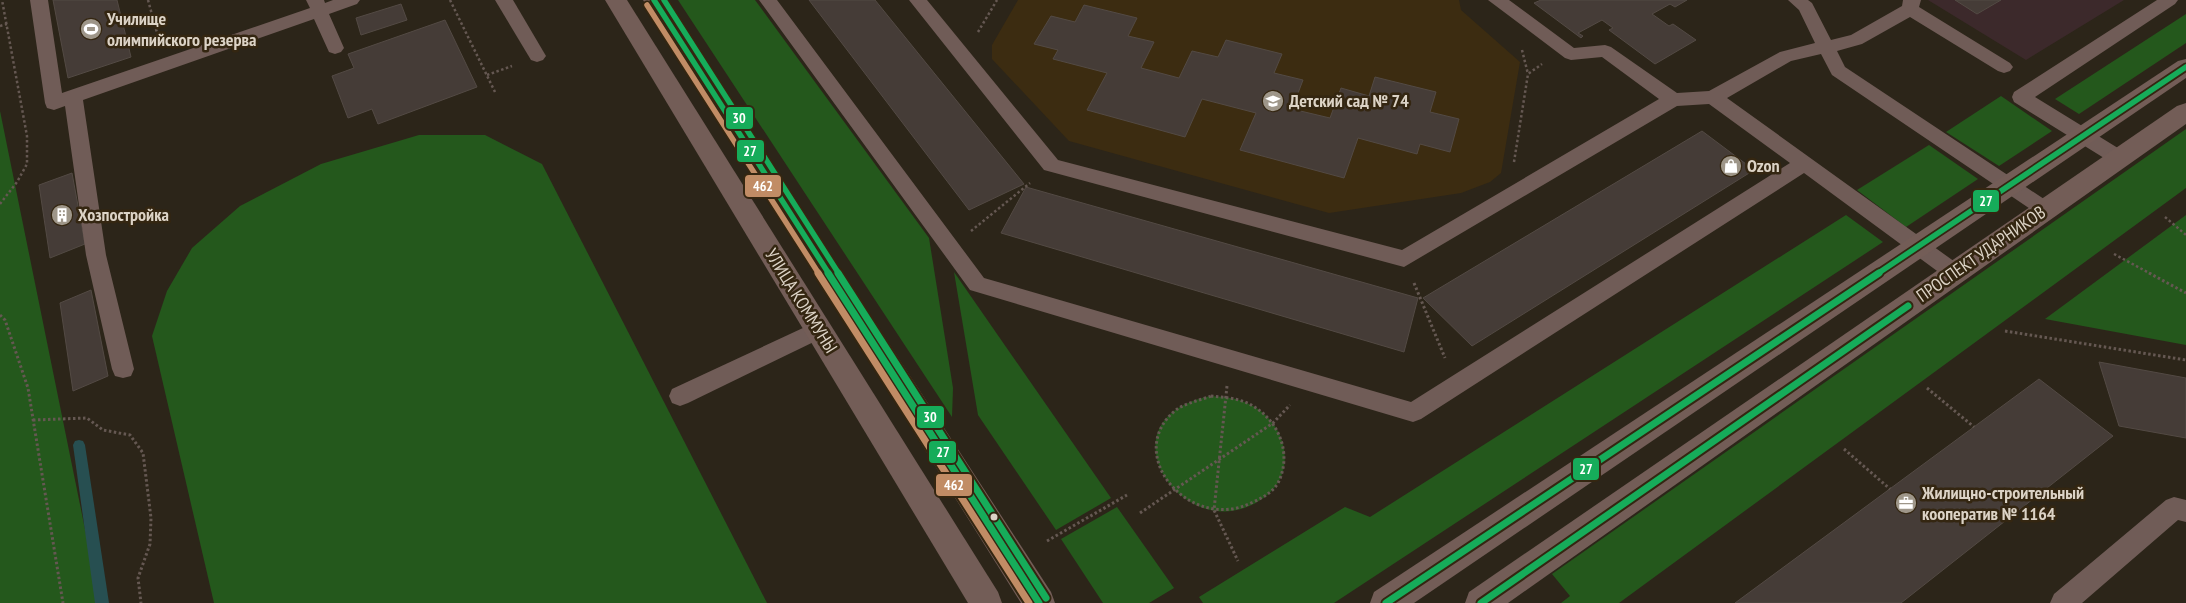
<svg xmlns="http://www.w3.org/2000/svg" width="2186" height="603" font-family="'PT Sans Narrow',sans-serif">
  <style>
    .commercial { fill: #3c292b }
    .built { fill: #3c2c11 }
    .green { fill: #24581c }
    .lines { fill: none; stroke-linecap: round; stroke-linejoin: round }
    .stream { fill: #274f51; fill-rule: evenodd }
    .building { fill: #453c37; stroke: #534a44 }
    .path-far1 { stroke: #655852; stroke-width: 2.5; stroke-dasharray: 2.5 2.5; stroke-linecap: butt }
    .path { stroke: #655852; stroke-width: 3; stroke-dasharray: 2.5 2.5; stroke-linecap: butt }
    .lane { fill: #705c57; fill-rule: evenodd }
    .secondary { fill: #735d57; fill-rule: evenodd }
    .bus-1-far1-casing { stroke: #342611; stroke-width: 9 }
    .bus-1-casing { stroke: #342611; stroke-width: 11 }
    .bus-2-far1-casing { stroke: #342611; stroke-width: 9 }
    .bus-2-casing { stroke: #342611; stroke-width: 11 }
    .bus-3-far1-casing { stroke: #342611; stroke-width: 9 }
    .bus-3-casing { stroke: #342611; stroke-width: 11 }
    .bus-1-far1 { stroke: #16ac5a; stroke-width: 5.5 }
    .bus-1 { stroke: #16ac5a; stroke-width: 7 }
    .bus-2-far1 { stroke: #c18c65; stroke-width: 5.5 }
    .bus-2 { stroke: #c18c65; stroke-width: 7 }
    .bus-3-far1 { stroke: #16ac5a; stroke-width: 5.5 }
    .bus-3 { stroke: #16ac5a; stroke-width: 7 }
    .bus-dot { fill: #dcd3c6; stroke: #342611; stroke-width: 2 }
    .labels { text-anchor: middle; stroke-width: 5; stroke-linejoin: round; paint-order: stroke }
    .poi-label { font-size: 18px; font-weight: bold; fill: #dcd3c6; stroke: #342611; text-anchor: start }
    .street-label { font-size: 18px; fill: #dcd3c6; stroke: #342611 }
    .line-badge { stroke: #342611; stroke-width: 2 }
    .badge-label { font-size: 14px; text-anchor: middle; font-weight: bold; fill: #fff }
  </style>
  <rect width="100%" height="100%" fill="#2c2519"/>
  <!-- commercial -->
  <path class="commercial" d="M1928,0h196l-98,60z"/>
  <!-- built -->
  <path class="built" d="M1018,0h441l2,10 59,52 -19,111 -11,9 -29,11 -132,20 -260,-72 -77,-82v-14z"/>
  <!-- green -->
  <g class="green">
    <path d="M678,0h77l174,238 24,150 -1,29z"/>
    <path d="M2186,14v29l-107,71 -24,-15z"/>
    <path d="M2001,96l51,35 -53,35 -53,-34z"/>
    <path d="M0,111l100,492h-100z"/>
    <path d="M2186,129v59l-567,415h-58l9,-7 -18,-22z"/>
    <path d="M419,135h66l57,29 225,439h-553l-62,-267 15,-45 25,-43 48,-42 81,-42z"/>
    <path d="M1929,145l49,34 -72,48 -49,-37z"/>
    <path d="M1846,215l37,27 -549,361h-131l-4,-6 146,-90 25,10z"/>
    <path d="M2186,215v130l-141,-26z"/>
    <path d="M954,272l157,226 -55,32 -78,-115z"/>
    <path d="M1211,396c14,1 27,2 40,9 34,17 48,65 15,91 -78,61 -173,-77 -55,-100z"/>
    <path d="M1117,507l57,81 -25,15h-46l-42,-64z"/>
  </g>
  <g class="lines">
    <!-- stream -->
    <path class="stream" d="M79,440l4,1 2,4 24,158h-14l-22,-158 2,-4z"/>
  </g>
  <!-- building -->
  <g class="building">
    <path d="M53,0h64l14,57 -63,21z"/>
    <path d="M809,0h66l149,184 -55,26z"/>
    <path d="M1541,0h146l-12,7 -5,-3 -18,10 17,12 4,-2 23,16 -41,24 -46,-34 4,-2 -11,-8 -24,13 5,3 -2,2 -47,-35z"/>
    <path d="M1955,0h46l-24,14z"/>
    <path d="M401,4l6,16 -46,15 -5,-17z"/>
    <path d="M1084,5l53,13 -9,18 26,6 -13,26 38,10 13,-27 26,6 8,-17 56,14 -8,19 29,7 -11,29 38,9 11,-30 28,8 6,-19 61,15 -6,20 29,7 -9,33 -30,-8 -3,10 -59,-16 -14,40 -104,-28 16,-37 -54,-14 -17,38 -98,-27 20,-37 -54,-14 5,-9 -24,-6 17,-28 24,6z"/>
    <path d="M445,20l32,67 -99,37 -6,-15 -24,9 -16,-42 22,-8 -6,-14z"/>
    <path d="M1702,131l52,39 -282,176 -49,-48z"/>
    <path d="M72,173l13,71 -35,14 -11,-73z"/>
    <path d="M1026,187l392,111 -14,54 -403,-119z"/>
    <path d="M91,290l17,86 -35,15 -13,-88z"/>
    <path d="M2099,362l87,16v60l-67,-12z"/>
    <path d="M2039,379l74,57 -212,167h-166z"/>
  </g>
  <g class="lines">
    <!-- path-far1 -->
    <g class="path-far1">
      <path d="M148,0l11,40"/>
      <path d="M450,0l45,92"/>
      <path d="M0,26l7,-2"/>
      <path d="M978,32l19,-32"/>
      <path d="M1522,50l6,24"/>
      <path d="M487,75l25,-9"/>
      <path d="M1514,162l14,-88 14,-10"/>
      <path d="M0,204l17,-22 10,-18v-28l-25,-136"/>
      <path d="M2165,217l21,18"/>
      <path d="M971,231l59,-48"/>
      <path d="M2114,254l37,20"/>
    </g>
    <!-- path -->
    <g class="path">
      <path d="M2149,273l37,20"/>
      <path d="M1414,283l31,75"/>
      <path d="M0,315l5,5 23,68 35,215"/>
      <path d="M2005,331l181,29"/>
      <path d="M1227,386l-13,124 24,51"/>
      <path d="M1927,388l47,39"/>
      <path d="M1211,396c11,1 23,2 34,6 31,13 49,49 33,81 -6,10 -16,15 -27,20 -62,30 -129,-50 -75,-93 9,-7 25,-10 35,-14z"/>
      <path d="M33,420l54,-2 16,12 27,5 13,18 8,65 -1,26 -12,34 3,25"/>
      <path d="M1844,449l46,40"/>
      <path d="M1140,513l133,-90 17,-18"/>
      <path d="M1047,541l80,-46"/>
    </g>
    <!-- lane -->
    <g class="lane">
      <path d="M30,0h18l14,93 248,-85 -4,-8h18l1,3 8,-3h27l-3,4 -28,10 15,34 -3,4 -6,2 -6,-2 -15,-33 -231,81 23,155 28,114 -3,7 -8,2 -8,-2 -3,-7 -26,-114 -21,-149 -11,4 -7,-2 -2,-5z"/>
      <path d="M495,0h18l33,56 -3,4 -6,2 -6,-2z"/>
      <path d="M759,0h18l207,278 427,124 379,-239 -81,-59 -32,2 -273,161 -360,-97 -135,-170h18l131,160 344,90 257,-151 -57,-42 -31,3 -6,-2 -77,-58h21l65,48 31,-3 6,2 66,46 32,-2 71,-39 35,-9 -16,-33 -11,-10h20l4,3 19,37 20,-5 51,-29 1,-6h18l-2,7 91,56 3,4 -3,4 -6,2 -6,-2 -88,-54 -48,27 -25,7 8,16 208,138 3,5 -3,5 -7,3 -7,-3 -207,-140 -11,-21 -30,7 -64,37 235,169 3,6 -3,6 -7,2 -7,-2 -144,-106 -383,246 -8,3 -443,-132z"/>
      <path d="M2157,0h21l-3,4 -140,93 91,56 3,5 -3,5 -7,2 -7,-2 -98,-61 -2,-5 2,-5z"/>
      <path d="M818,321l8,3 3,6 -3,6 -138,67 -8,3 -8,-3 -3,-7 3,-7z"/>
      <path d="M2174,497l12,3v22l-8,-2 -96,83h-32l4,-9 112,-94z"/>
    </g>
    <!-- secondary -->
    <g class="secondary">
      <path d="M605,0h22l371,592 4,11h-34z"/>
      <path d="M643,0h22l386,592 4,11h-34z"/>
      <path d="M2186,59v19l-772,525h-44l4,-11 804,-531z"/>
      <path d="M2186,103v21l-678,479h-43l4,-11 708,-486z"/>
    </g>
    <!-- bus-1-far1 casing -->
    <g class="bus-1-far1-casing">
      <g id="bus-1-far1">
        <path d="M654,0l175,274"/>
        <path d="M1877,274l309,-207"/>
      </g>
    </g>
    <!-- bus-1 casing -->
    <g class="bus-1-casing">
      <g id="bus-1">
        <path d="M828,273l211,330"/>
        <path d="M1386,603l493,-330"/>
        <path d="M1481,603l427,-297"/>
      </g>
    </g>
    <!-- bus-2-far1 casing -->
    <g class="bus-2-far1-casing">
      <path id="bus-2-far1" d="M647,5l172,269"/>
    </g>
    <!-- bus-2 casing -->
    <g class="bus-2-casing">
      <path id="bus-2" d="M818,273l211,330"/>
    </g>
    <!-- bus-3-far1 casing -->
    <g class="bus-3-far1-casing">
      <path id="bus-3-far1" d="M664,0l175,274"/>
    </g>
    <!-- bus-3 casing -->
    <g class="bus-3-casing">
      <path id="bus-3" d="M838,273l208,325"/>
    </g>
    <!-- bus-1-far1 -->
    <use href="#bus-1-far1" class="bus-1-far1"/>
    <!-- bus-1 -->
    <use href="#bus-1" class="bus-1"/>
    <!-- bus-2-far1 -->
    <use href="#bus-2-far1" class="bus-2-far1"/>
    <!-- bus-2 -->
    <use href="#bus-2" class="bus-2"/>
    <!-- bus-3-far1 -->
    <use href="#bus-3-far1" class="bus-3-far1"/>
    <!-- bus-3 -->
    <use href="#bus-3" class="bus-3"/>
  </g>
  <!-- icons -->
  <defs>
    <g id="stadium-disc" transform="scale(1.125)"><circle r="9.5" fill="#9e9689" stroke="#342611"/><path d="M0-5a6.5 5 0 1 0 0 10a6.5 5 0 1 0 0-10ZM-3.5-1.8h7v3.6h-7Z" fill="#fff"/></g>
    <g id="school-disc" transform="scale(1.125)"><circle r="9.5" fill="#9e9689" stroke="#342611"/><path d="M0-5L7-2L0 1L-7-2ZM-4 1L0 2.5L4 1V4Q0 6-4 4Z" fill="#fff"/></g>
    <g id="shop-disc" transform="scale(1.125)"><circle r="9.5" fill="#9e9689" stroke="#342611"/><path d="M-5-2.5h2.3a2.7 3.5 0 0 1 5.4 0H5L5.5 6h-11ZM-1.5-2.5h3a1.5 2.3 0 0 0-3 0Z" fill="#fff"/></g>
    <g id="building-disc" transform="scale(1.125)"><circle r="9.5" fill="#9e9689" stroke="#342611"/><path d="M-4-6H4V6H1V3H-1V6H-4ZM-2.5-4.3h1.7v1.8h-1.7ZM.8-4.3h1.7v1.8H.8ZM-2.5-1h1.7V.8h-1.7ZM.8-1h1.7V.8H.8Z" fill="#fff"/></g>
    <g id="office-disc" transform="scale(1.125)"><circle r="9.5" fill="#9e9689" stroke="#342611"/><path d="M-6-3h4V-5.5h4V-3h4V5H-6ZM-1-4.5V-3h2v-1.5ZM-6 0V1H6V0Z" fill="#fff"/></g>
  </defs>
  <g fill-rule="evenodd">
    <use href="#stadium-disc" x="91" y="29"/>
    <use href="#school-disc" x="1273" y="101"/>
    <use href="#shop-disc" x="1731" y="166"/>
    <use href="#building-disc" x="62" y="215"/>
    <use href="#office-disc" x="1906" y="503"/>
  </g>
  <!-- markers -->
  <circle class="bus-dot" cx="994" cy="517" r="4.5"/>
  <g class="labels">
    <!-- poi labels -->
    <g class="poi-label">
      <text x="107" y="25">Училище<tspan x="107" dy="21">олимпийского резерва</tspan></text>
      <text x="1289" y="107">Детский сад № 74</text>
      <text x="1747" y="172">Ozon</text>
      <text x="78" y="221">Хозпостройка</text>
      <text x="1922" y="499">Жилищно-строительный<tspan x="1922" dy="21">кооператив № 1164</tspan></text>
    </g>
    <!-- street labels -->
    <g class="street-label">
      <text transform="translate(1981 254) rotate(-35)" y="6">ПРОСПЕКТ УДАРНИКОВ</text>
      <text transform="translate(801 301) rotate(58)" y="6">УЛИЦА КОММУНЫ</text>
    </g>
  </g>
  <g class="line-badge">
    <rect x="725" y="106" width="29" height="24" rx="5" fill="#16ac5a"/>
    <rect x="736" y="139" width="29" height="24" rx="5" fill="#16ac5a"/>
    <rect x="744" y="174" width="38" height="24" rx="5" fill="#c18c65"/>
    <rect x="1972" y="189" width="28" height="24" rx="5" fill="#16ac5a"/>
    <rect x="916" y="405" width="29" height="24" rx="5" fill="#16ac5a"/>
    <rect x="928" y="440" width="29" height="24" rx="5" fill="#16ac5a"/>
    <rect x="1572" y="457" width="28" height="24" rx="5" fill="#16ac5a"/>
    <rect x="935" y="473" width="38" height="24" rx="5" fill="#c18c65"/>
  </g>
  <g class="badge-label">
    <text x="739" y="123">30</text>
    <text x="750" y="156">27</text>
    <text x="763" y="191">462</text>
    <text x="1986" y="206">27</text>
    <text x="930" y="422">30</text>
    <text x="943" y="457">27</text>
    <text x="1586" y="474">27</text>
    <text x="954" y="490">462</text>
  </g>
</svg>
